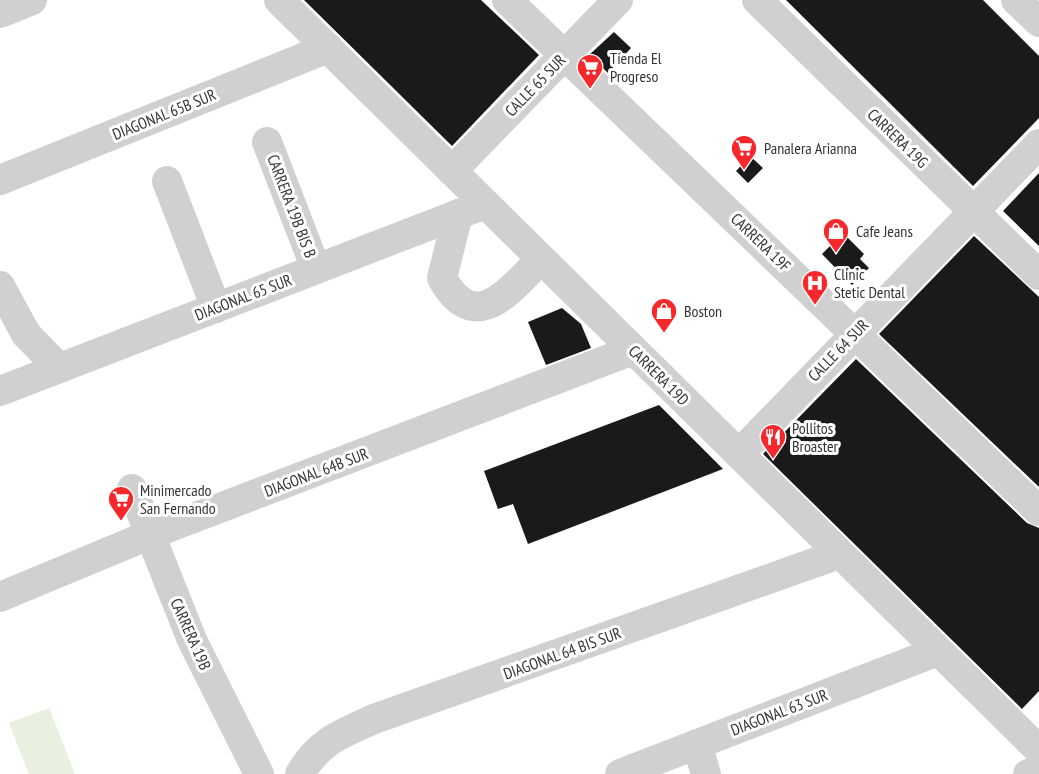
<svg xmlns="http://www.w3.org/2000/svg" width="1039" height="774" font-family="'PT Sans Narrow',sans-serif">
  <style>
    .green { fill: #e8f0e0 }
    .building { fill: #1a1a1a }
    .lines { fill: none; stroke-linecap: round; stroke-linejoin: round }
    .minor { stroke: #d0d0d0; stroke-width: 30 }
    .labels { text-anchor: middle; stroke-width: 6; stroke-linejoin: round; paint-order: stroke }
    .poi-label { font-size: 16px; fill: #333; stroke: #fff; text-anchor: start }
    .street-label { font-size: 16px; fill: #333; stroke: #fff }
  </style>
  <rect width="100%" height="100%" fill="#fff"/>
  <!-- green -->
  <path class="green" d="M49,708l26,66h-46l-20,-51z"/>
  <!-- building -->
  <g class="building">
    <path d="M304,0h177l58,55 -87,91z"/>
    <path d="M786,0h197l56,56v62l-66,68z"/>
    <path d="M614,32l17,16 -23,25 -19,-18z"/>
    <path d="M750,156l13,12 -15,15 -12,-12z"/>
    <path d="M1039,173v73l-36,-35z"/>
    <path d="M843,233l21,21 -4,5 9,9 -17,17 -30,-31z"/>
    <path d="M974,236l65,61v190l-160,-153z"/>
    <path d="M562,308l19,16 10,24 -45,17 -18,-43z"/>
    <path d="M856,359l171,164 12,5v163l-17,18 -259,-255z"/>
    <path d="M659,405l64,64 -195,75 -15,-40 -15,5 -14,-38z"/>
  </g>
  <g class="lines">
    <!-- minor -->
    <g class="minor">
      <path d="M279,0l760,750"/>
      <path d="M507,0l532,511"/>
      <path d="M757,0l282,275"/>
      <path d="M1016,0l23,22"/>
      <path d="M0,13l32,-13"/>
      <path d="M267,142l49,127"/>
      <path d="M452,171l166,-171"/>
      <path d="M0,180l328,-132"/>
      <path d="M167,181l49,127"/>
      <path d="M458,214l-16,64c33,60 69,11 99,-19"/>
      <path d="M0,286l26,48 33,34"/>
      <path d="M0,391l485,-187"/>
      <path d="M739,454l300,-310"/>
      <path d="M132,489l60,151 67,134"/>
      <path d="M0,597l149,-62 484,-185"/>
      <path d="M697,744l9,30"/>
      <path d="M300,774c19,-33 41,-40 74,-55l465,-165"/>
      <path d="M620,774l318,-123"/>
      <path d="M1028,774l11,-4"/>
    </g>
  </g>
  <!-- icons -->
  <defs>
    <g id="supermarket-pin" transform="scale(1.35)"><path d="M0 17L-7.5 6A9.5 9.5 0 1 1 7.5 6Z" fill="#f7282b" stroke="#fff"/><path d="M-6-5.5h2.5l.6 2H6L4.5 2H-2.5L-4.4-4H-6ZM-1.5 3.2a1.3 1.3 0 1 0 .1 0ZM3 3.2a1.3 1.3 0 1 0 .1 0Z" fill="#fff"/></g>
    <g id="shop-pin" transform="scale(1.35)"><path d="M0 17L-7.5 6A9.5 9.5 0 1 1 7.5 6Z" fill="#f7282b" stroke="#fff"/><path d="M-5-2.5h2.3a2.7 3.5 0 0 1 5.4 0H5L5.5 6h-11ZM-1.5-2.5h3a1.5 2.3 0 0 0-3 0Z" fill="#fff"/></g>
    <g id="hospital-pin" transform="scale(1.35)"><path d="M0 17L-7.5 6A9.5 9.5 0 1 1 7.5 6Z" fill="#f7282b" stroke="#fff"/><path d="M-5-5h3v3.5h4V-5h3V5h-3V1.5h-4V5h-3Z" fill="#fff"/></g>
    <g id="restaurant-pin" transform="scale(1.35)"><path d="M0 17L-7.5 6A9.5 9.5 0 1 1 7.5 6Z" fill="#f7282b" stroke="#fff"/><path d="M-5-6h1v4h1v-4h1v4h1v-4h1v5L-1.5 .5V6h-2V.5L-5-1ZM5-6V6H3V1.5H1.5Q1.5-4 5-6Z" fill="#fff"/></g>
  </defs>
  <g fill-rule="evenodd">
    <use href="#supermarket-pin" x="590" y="67"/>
    <use href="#supermarket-pin" x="744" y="148"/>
    <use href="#shop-pin" x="836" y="231"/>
    <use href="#hospital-pin" x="815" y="283"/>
    <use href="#shop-pin" x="664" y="311"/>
    <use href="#restaurant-pin" x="773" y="437"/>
    <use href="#supermarket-pin" x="121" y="499"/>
  </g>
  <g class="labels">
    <!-- poi labels -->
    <g class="poi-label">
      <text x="610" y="64">Tienda El<tspan x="610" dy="18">Progreso</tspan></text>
      <text x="764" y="154">Panalera Arianna</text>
      <text x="856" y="237">Cafe Jeans</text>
      <text x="834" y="280">Clinic<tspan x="834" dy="18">Stetic Dental</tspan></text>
      <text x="684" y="317">Boston</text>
      <text x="792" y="434">Pollitos<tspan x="792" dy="18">Broaster</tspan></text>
      <text x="140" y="496">Minimercado<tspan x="140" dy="18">San Fernando</tspan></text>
    </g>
    <!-- street labels -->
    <g class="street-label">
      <text transform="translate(535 85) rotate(-46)" y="6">CALLE 65 SUR</text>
      <text transform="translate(164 114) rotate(-22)" y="6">DIAGONAL 65B SUR</text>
      <text transform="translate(898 138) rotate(44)" y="6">CARRERA 19G</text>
      <text transform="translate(292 206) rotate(69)" y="6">CARRERA 19B BIS B</text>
      <text transform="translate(761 242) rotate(44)" y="6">CARRERA 19F</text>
      <text transform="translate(243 297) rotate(-21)" y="6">DIAGONAL 65 SUR</text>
      <text transform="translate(838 350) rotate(-46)" y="6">CALLE 64 SUR</text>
      <text transform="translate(659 375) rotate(45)" y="6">CARRERA 19D</text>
      <text transform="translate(316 472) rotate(-21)" y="6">DIAGONAL 64B SUR</text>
      <text transform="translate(191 634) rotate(66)" y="6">CARRERA 19B</text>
      <text transform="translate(562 653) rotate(-20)" y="6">DIAGONAL 64 BIS SUR</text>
      <text transform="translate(779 712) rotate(-21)" y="6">DIAGONAL 63 SUR</text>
    </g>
  </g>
</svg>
